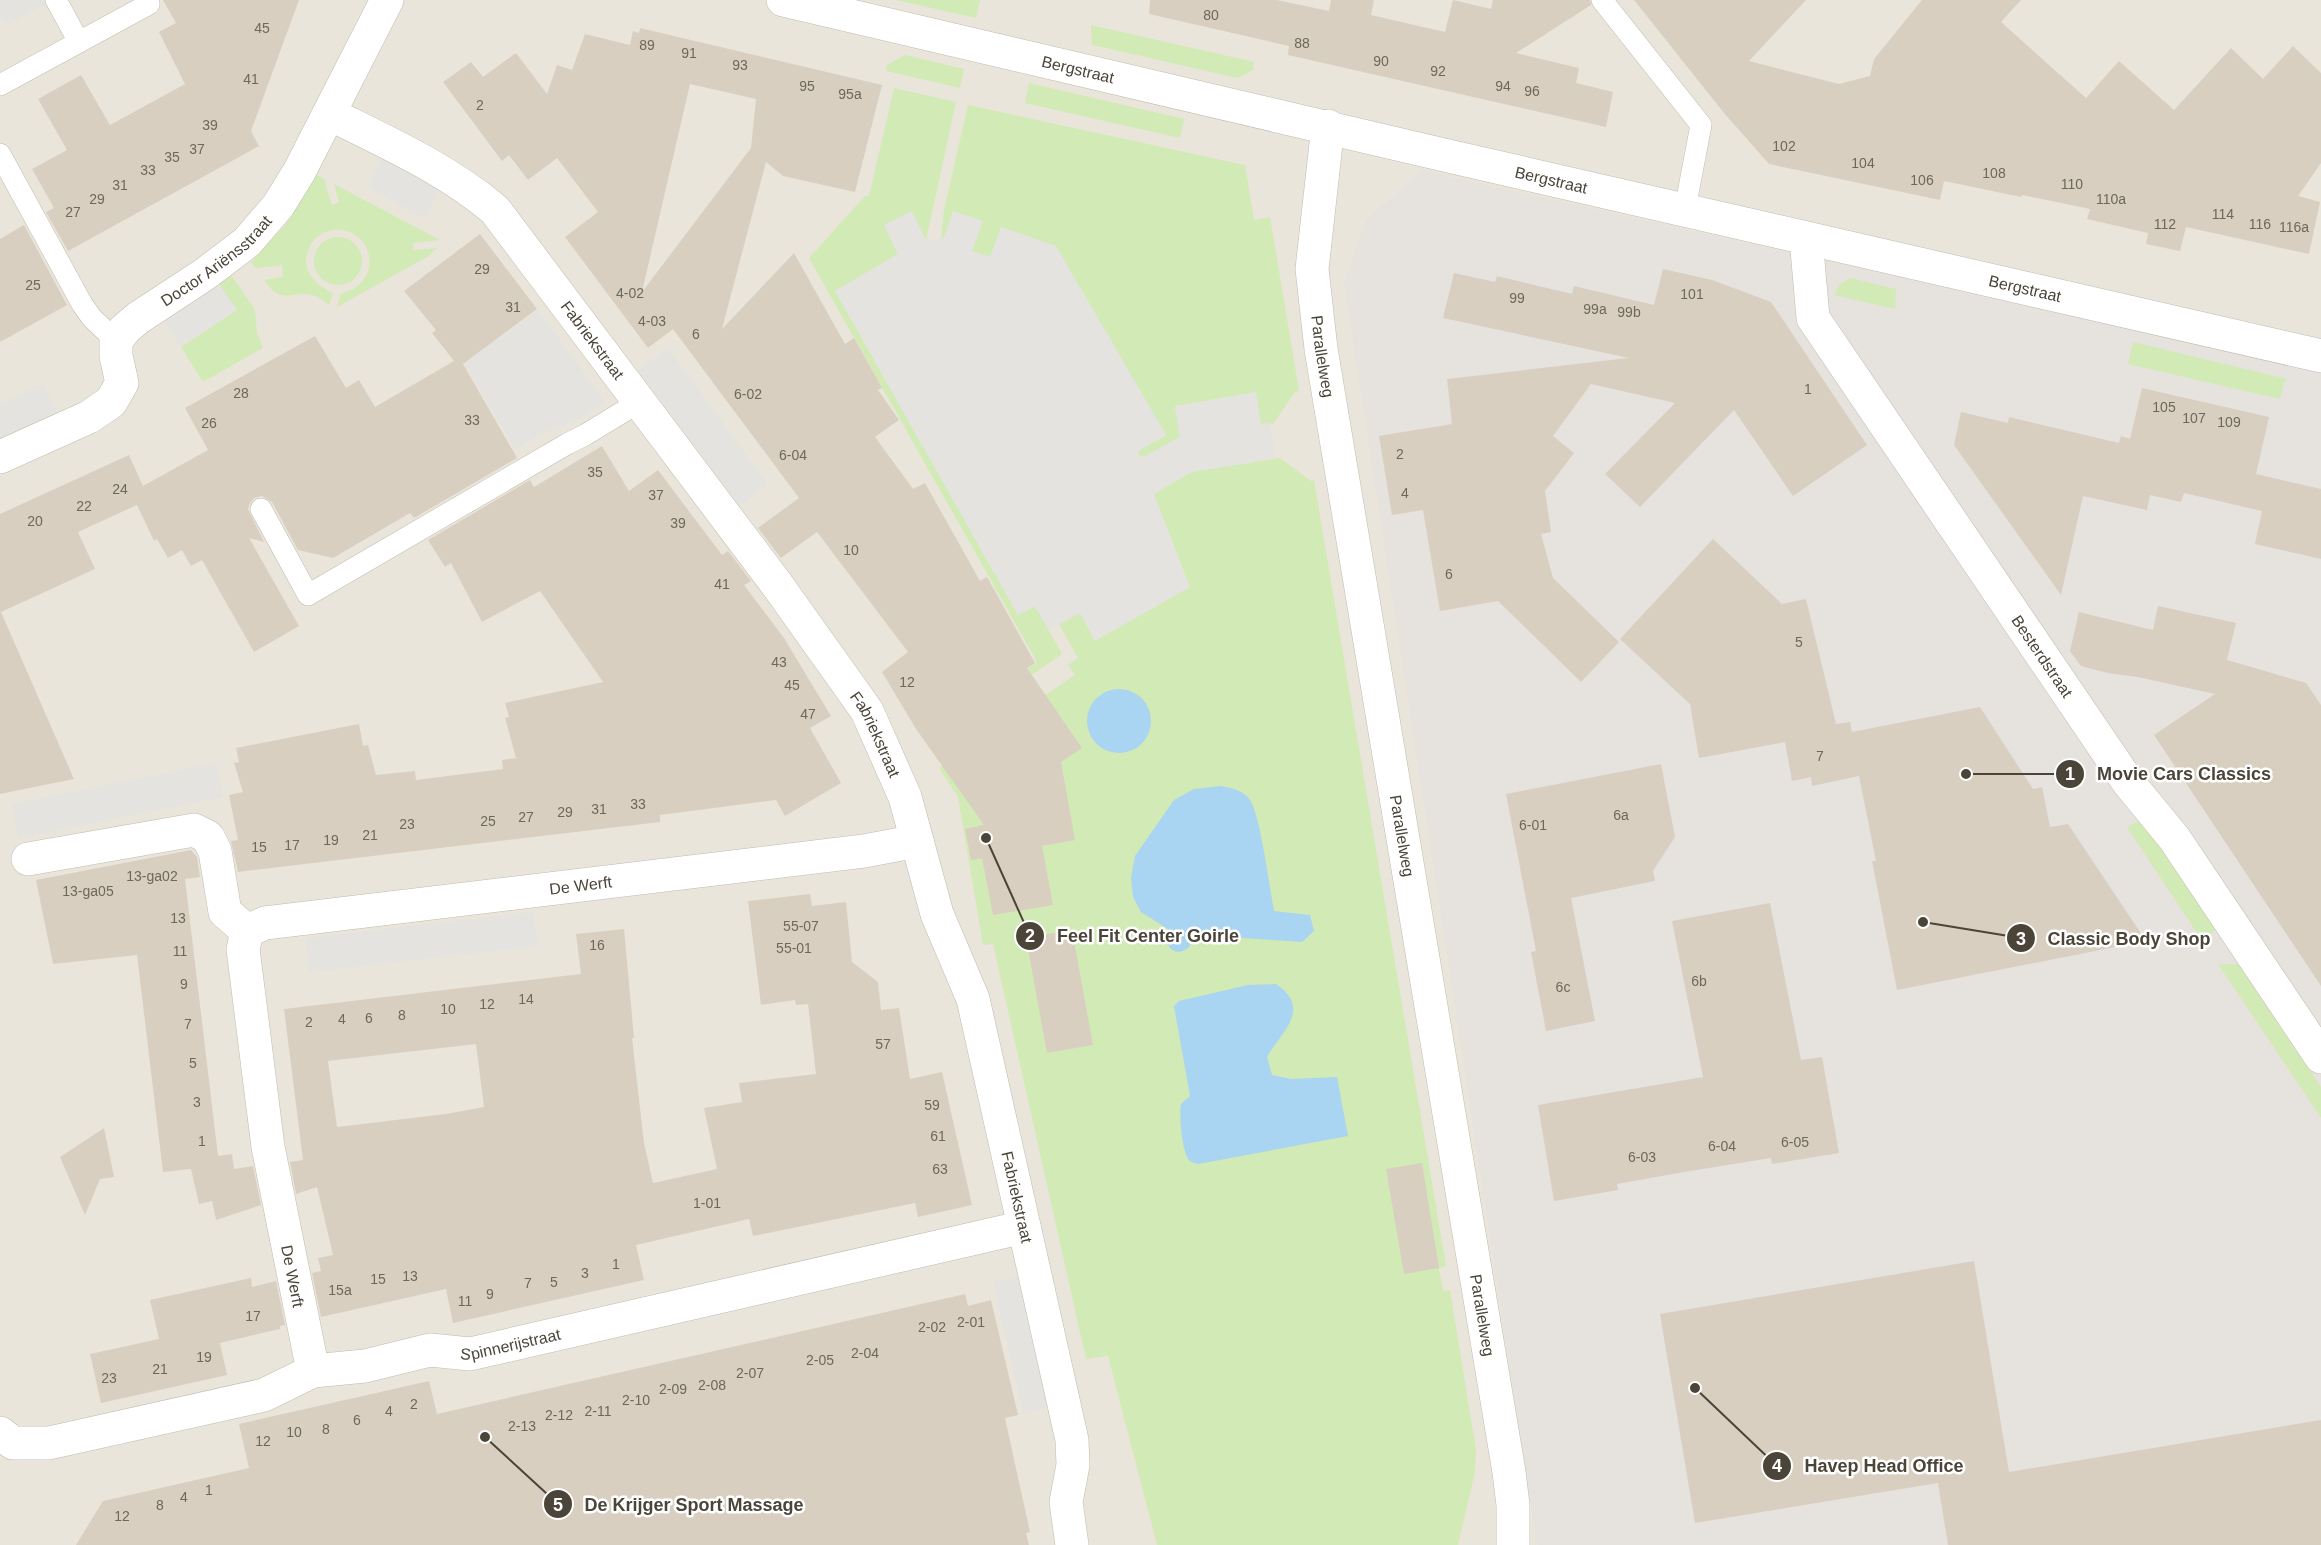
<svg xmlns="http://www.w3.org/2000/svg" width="2321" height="1545" font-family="Helvetica,sans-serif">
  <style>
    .residential { fill: #eae5da }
    .industrial { fill: #e6e2dd }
    .green { fill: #d2eab5 }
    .parking { fill: #e5e3e0 }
    .water { fill: #a9d4f2 }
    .building { fill: #d8cfc1; fill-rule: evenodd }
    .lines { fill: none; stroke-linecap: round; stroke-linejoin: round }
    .service-casing { stroke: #c2bbae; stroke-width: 22 }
    .minor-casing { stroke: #c2bbae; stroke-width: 34 }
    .tertiary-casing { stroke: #c2bbae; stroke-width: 34 }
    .service { stroke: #fff; stroke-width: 21 }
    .minor { stroke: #fff; stroke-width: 33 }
    .tertiary { stroke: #fff; stroke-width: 33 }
    .labels { text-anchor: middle; stroke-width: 5; stroke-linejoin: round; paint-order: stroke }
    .number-label { font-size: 14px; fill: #6e675b }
    .street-label { font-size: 16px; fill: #4b4439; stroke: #fff }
    .leader { fill: none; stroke: #4b4439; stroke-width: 2 }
    .callout-dot { fill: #4b4439; stroke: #fff; stroke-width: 2 }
    .mark-label { font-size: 18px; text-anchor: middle; font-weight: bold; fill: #fff }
    .callout-label { font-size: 18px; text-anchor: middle; font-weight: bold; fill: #4b4439; stroke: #fff; stroke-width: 5; stroke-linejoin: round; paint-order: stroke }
  </style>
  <rect width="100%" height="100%" fill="#f6f3ec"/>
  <!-- residential -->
  <rect class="residential" x="0" y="0" width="2321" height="1545"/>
  <!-- industrial -->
  <path class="industrial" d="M1422,171l899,199v1175h-784l-193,-1263 23,-63z"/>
  <!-- green -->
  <g class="green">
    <path d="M896,0h84l-4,18z"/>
    <path d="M1091,25l163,37 -1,8 -15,8 -146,-33z"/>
    <path d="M905,55l59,14 -4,19 -74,-17 1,-6z"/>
    <path d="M1029,83l155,36 -4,19 -155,-35z"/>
    <path d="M894,88l62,14 -30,138 -42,-15 14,29 113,349 7,12 17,-9 27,48 -76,52 -4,-4 55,-40 -228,-404 56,-62h4z"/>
    <path d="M968,105l277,60 9,55 16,-3 29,174 -4,1 -22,32 -12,1 -86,-19 5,31 -33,19 -8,1 -1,-6 28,-16 -165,-208 -10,31 -19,-7 -18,-40 -10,27h-3l3,-28z"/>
    <path d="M317,175l7,4 8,26 7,-3 -5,-18 106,56 -27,3v7l24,-2 -10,9 -90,50 4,-14c43,-8 35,-67 -8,-63 -7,1 -16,6 -20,11 -16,23 -2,42 20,52l-4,12c-5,-4 -10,-8 -17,-10 -21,-5 -30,12 -48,-15l19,-3 -1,-12 -26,3 -5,-6 36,-39z"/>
    <circle cx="338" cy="261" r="24"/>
    <path d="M232,276l23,34 2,23 6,15 -60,34 -22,-35 55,-37 -17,-26z"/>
    <path d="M1850,278l46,11 -1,20 -61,-14 5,-10z"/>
    <path d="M2133,342l154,37 -1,3h-2l-4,17 -152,-35z"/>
    <path d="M1280,458l31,23 3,-1 132,786 -7,2 4,23 7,-1 26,160 -1,22 -17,73h-301l-49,-189 -22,3 -93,-415 -10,1 -25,-148 -19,-29 136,-93 -7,-10 10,-7 -19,-34 21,-12 15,29 59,-147 37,-22z"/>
    <path d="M2139,821l15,15 62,93 -13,13 -76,-115z"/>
    <path d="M2218,964h20l83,123v31z"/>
  </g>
  <!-- parking -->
  <g class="parking">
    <path d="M0,0h53l-47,26 -6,-10z"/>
    <path d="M382,158l58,31 -15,29 -58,-30z"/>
    <path d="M912,211l14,29 18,-2 9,-27 30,10 -11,30 18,6 11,-30 55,19 110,189 -28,16 -1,3 4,4 39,-21 -5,-31 81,-14 5,32 9,-1 6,35 -85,14 -37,22 36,93 -95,54 -15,-28 -31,17 -14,-24 -17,9 -183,-324 63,-37 -14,-29z"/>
    <path d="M219,284l18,26 -56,37 -17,-27z"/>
    <path d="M538,310l67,92 -27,18 -38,14 -25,16 -51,-87z"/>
    <path d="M668,348l100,136 -28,22 -102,-136z"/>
    <path d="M43,384l14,29 -57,26v-35z"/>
    <path d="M216,763l7,34 -205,41 -6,-34z"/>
    <path d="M533,912l5,34 -229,26 -3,-34z"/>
    <path d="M1018,1276l30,131 -25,6 -30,-131z"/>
  </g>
  <!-- water -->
  <g class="water">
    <circle cx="1119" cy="721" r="32"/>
    <path d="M1221,786c11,2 22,4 29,14 10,14 20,90 24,111l36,4 4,16 -12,11 -88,-6 -25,-5 1,15c-14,14 -28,0 -22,-17l-27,-17 -8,-15 -2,-19 4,-22 39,-56 20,-11z"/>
    <path d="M1276,984c37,25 5,48 -9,73l5,18 19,4 46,-2 11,59 -150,28c-3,-1 -6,-1 -9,-4 -7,-8 -10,-46 -8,-56l9,-8 -16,-90 5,-5 69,-16z"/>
  </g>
  <!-- building -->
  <g class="building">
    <path d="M163,0h136l-48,131 8,15 -191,105 -22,-39 8,-4 -22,-39 35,-19 -29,-51 43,-24 29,50 75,-41 -26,-52 17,-9z"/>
    <path d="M1150,0h127l52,11 2,-11h43l-3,15 74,17 8,-32 38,9 2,-9h97l1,5 -75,48 63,15 -3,15 37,9 -7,35 -318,-72 1,-9 -140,-32z"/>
    <path d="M1634,0h172l-57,61 90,23 31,-8 4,-17 48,-59h99l-20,22 85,76 33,-37 55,49 57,-62 32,31 30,-33 28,27v90l-23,33 22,6 -11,52 -123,-27 -6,24 -34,-7 2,-11 -61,-14 3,-10 -68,-14 -1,2 -77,-16 -4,19 -171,-36 -45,-51z"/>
    <path d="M640,28l242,57 -27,107 -72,-16 -17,-14 -44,167 72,-76 51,91 9,-6 28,50 -4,2 21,30 -24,17 38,52 12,-6 55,98 7,-4 48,86 -8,5 55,80 -21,14 14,78 -33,6 11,59 -60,10 -11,-57 -11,2 -6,-31 19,-4 -68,-96 -34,-57 26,-20 -91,-120 -36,26 -23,-30 41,-30 -126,-169 -25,19 -83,-111 33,-25 -41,-54 -29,22 -19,-25 -7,6 -59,-79 28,-20 12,15 33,-24 31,41 10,-29 15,5 13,-36 45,11 3,-14 6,2zM690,84l66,15 -5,49 -109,144z"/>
    <path d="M24,225l43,80 -67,37v-103z"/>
    <path d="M480,234l57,75 -74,55 54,94 -103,60 -4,-5 -77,45 -35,-8 -26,-48 -10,-6 -8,2 -4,5 -2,6 16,33 -15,-4 50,88 -45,26 -52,-92 -11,6 -9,-16 -14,8 -11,-19 -3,2 -17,-36 -59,27 17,37 -94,43 73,167 -74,15v-280l129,-59 14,31 65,-36 -23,-42 130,-72 31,52 13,-8 16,27 79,-46 -22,-28 4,-3 -32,-39z"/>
    <path d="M1663,269l49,11 59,22 96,143 -74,51 -59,-86 -94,97 -35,-33 70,-71 -84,-19 -38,52 21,17 -29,38 6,41 -10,2 12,44 66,64 -38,40 -83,-81 -58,10 -17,-101 -31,5 -13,-79 73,-12 -5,-45 182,-21 -186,-40 11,-45 41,9 2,-6 75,18 2,-8 80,19z"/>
    <path d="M2142,388l127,29 -13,57 65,15v70l-66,-15 7,-33 -78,-18 -3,9 -31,-7 -3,15 -64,-14 -22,99 -107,-150 7,-33 47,11 1,-6 110,26 2,-7 9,3z"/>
    <path d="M602,446l27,45 29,-21 64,85 6,-4 23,30 -7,4 40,53 47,78 -21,12 31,55 -56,33 -9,-16 -116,15v7l-422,50 -7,-31 7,-1 -9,-45 14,-3 -9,-29 5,-1 -3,-14 123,-24 4,22 5,-1 8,30 39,-4 1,9 87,-11 -1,-9 14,-2 -11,-40 4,-1 -4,-14 98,-21 -63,-91 -58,31 -31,-59 -6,4 -17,-27 102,-60 4,7z"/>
    <path d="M1713,539l69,65 24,-5 30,125 14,-2 2,10 128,-25 53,82 9,-2 8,40 18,-3 78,117 -249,49 -25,-129h4l-17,-85 -47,10 -1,-9 -19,4 -7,-39 -86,16 -9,-54 -70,-65z"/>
    <path d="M2158,606l78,17 -9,37 79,23 15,22v281l-167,-251 61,-41 -77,-17 -30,-4 -27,-7 -11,-15 9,-39 74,18z"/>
    <path d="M1661,764l14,73 -22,34 2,10 -84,17 24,123 -49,10 -15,-79 5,-1 -30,-157z"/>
    <path d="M191,850l6,7 3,20 -15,2 33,277 14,-2 2,15 19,-3 8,39 -45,15 -4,-19 -13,3 -8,-35 -28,3 -26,-217 -84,9 -17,-84z"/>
    <path d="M810,894l2,12 34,-4 6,60 26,20 3,28 18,-2 11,71 32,-7 30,133 -54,12 -3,-14 -162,33 -4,-17 -113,26 8,35 -191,43 -7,-34 -125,28 -9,-44 9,-2 -3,-13 15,-3 -16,-68 -21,7 -6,-32 13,-2 -19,-151 297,-35 -5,-40 48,-5 10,109h-2l12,105 9,40 64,-14 -13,-61 38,-6 -3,-19 77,-9 -8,-70 -12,1 -1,-5 -34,5 -13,-104zM476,1044l8,63 -38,7 -109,13 -9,-66z"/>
    <path d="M1770,903l31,157 21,-3 17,96 -67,11 -1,-6 -87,14 -67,12 1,6 -64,11 -16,-96 165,-28 -31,-156z"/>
    <path d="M1072,930l21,115 -46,8 -21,-115z"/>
    <path d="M104,1128l10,49 -14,2 -15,36 -25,-58z"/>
    <path d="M1422,1163l17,105 -35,6 -18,-105z"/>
    <path d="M1974,1261l35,211 312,-52v125h-373l-10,-62 -243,40 -35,-209z"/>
    <path d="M251,1278l1,9 24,-6 9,44 -5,1v3l-60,14 7,32 -126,28 -11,-49 69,-15 -9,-39z"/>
    <path d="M965,1294l3,12 23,-6 27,115 -13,3 25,114 -4,1 3,12h-953l27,-44 146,-33 -10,-44 190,-43 8,33z"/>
  </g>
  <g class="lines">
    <!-- service casing -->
    <g class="service-casing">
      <g id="service">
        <path d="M56,0l23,42"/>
        <path d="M1602,0l99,125 -16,84"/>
        <path d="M0,85l149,-81"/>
        <path d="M0,154l82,150 10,14 24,23"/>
        <path d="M261,509l47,86 259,-151 18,-9 54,-33"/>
      </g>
    </g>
    <!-- minor casing -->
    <g class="minor-casing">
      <g id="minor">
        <path id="s1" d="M330,114c56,28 117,55 165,96l283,376 89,125 38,86 32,117 36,85 99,441 1,25 -7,37 6,43"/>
        <path id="s2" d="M1806,238l7,80 315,464 46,56 147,219"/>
        <path id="s3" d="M0,457l89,-40 22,-15 11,-19 -6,-27v-15l9,-12 13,-11 67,-44 42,-32 31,-36 21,-34 88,-172"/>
        <path d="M28,859l166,-29 14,7 7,14 10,61 22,19"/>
        <path id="s4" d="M313,1371l-45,-224 -25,-198 4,-18 18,-8 599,-72 53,-10"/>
        <path id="s5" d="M0,1433l13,10h36l215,-48 49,-24 52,-5 65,-16 40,4 554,-127"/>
      </g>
    </g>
    <!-- tertiary casing -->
    <g class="tertiary-casing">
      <g id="tertiary">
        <path id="s6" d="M783,0l661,155 877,201"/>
        <path id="s7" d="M1328,126l-16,143 9,80 188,1123 4,33v40"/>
      </g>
    </g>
    <!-- service -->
    <use href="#service" class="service"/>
    <!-- minor -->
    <use href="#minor" class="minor"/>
    <!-- tertiary -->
    <use href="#tertiary" class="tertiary"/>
  </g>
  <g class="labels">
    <!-- number labels -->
    <g class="number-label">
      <text x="1211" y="20">80</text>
      <text x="262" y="33">45</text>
      <text x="1302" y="48">88</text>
      <text x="647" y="50">89</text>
      <text x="689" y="58">91</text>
      <text x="1381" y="66">90</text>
      <text x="740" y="70">93</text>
      <text x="1438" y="76">92</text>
      <text x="251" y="84">41</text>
      <text x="807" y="91">95</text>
      <text x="1503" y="91">94</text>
      <text x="1532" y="96">96</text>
      <text x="850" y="99">95a</text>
      <text x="480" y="110">2</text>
      <text x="210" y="130">39</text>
      <text x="1784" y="151">102</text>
      <text x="197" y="154">37</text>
      <text x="172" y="162">35</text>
      <text x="1863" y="168">104</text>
      <text x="148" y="175">33</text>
      <text x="1994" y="178">108</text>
      <text x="1922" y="185">106</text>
      <text x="2072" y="189">110</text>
      <text x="120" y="190">31</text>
      <text x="97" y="204">29</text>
      <text x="2111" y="204">110a</text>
      <text x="73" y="217">27</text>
      <text x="2223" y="219">114</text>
      <text x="2165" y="229">112</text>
      <text x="2260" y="229">116</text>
      <text x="2294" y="232">116a</text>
      <text x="482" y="274">29</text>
      <text x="33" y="290">25</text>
      <text x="630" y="298">4-02</text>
      <text x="1692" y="299">101</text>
      <text x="1517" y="303">99</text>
      <text x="513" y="312">31</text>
      <text x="1595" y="314">99a</text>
      <text x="1629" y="317">99b</text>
      <text x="652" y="326">4-03</text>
      <text x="696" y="339">6</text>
      <text x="1808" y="394">1</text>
      <text x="241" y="398">28</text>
      <text x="748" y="399">6-02</text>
      <text x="2164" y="412">105</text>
      <text x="2194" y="423">107</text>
      <text x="472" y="425">33</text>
      <text x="2229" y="427">109</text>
      <text x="209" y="428">26</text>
      <text x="1400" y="459">2</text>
      <text x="793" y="460">6-04</text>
      <text x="595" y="477">35</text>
      <text x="120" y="494">24</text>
      <text x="1405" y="498">4</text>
      <text x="656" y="500">37</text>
      <text x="84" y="511">22</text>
      <text x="35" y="526">20</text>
      <text x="678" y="528">39</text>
      <text x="851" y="555">10</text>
      <text x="1449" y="579">6</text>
      <text x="722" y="589">41</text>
      <text x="1799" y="647">5</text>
      <text x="779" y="667">43</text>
      <text x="907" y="687">12</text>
      <text x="792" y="690">45</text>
      <text x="808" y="719">47</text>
      <text x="1820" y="761">7</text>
      <text x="638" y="809">33</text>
      <text x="599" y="814">31</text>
      <text x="565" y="817">29</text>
      <text x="1621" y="820">6a</text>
      <text x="526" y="822">27</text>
      <text x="488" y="826">25</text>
      <text x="407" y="829">23</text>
      <text x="1533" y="830">6-01</text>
      <text x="370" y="840">21</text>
      <text x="331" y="845">19</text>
      <text x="292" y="850">17</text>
      <text x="259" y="852">15</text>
      <text x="152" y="881">13-ga02</text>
      <text x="88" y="896">13-ga05</text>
      <text x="178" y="923">13</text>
      <text x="801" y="931">55-07</text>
      <text x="597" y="950">16</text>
      <text x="794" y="953">55-01</text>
      <text x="180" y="956">11</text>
      <text x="1699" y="986">6b</text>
      <text x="184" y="989">9</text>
      <text x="1563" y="992">6c</text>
      <text x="526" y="1004">14</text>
      <text x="487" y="1009">12</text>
      <text x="448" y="1014">10</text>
      <text x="402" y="1020">8</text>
      <text x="369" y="1023">6</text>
      <text x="342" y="1024">4</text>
      <text x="309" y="1027">2</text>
      <text x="188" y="1029">7</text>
      <text x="883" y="1049">57</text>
      <text x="193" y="1068">5</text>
      <text x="197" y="1107">3</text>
      <text x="932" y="1110">59</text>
      <text x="938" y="1141">61</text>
      <text x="202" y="1146">1</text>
      <text x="1795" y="1147">6-05</text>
      <text x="1722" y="1151">6-04</text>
      <text x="1642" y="1162">6-03</text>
      <text x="940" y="1174">63</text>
      <text x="707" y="1208">1-01</text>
      <text x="616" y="1269">1</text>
      <text x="585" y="1278">3</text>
      <text x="410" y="1281">13</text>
      <text x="378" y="1284">15</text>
      <text x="554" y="1287">5</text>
      <text x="528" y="1288">7</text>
      <text x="340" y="1295">15a</text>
      <text x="490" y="1299">9</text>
      <text x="465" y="1306">11</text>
      <text x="253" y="1321">17</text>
      <text x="971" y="1327">2-01</text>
      <text x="932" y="1332">2-02</text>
      <text x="865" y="1358">2-04</text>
      <text x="204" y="1362">19</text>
      <text x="820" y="1365">2-05</text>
      <text x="160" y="1374">21</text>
      <text x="750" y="1378">2-07</text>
      <text x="109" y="1383">23</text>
      <text x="712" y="1390">2-08</text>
      <text x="673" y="1394">2-09</text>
      <text x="636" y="1405">2-10</text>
      <text x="414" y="1409">2</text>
      <text x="389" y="1416">4</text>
      <text x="598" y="1416">2-11</text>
      <text x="559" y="1420">2-12</text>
      <text x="357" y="1425">6</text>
      <text x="522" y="1431">2-13</text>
      <text x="326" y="1434">8</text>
      <text x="294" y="1437">10</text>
      <text x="263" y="1446">12</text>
      <text x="209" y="1495">1</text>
      <text x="184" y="1502">4</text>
      <text x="160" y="1510">8</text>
      <text x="122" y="1521">12</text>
    </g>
    <!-- street labels -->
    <g class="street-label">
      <text dy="6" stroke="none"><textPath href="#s6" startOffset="303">Bergstraat</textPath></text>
      <text dy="6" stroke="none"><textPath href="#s6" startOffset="789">Bergstraat</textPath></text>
      <text dy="6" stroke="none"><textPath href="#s3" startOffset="318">Doctor Ariënsstraat</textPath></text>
      <text dy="6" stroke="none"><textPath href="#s6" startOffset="1275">Bergstraat</textPath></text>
      <text dy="6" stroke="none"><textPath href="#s1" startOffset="354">Fabriekstraat</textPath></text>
      <text dy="6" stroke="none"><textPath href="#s7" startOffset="232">Parallelweg</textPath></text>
      <text dy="6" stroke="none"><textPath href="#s2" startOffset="489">Besterdstraat</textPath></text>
      <text dy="6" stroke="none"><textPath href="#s1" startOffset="840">Fabriekstraat</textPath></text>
      <text dy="6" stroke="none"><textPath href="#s7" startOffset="718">Parallelweg</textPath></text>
      <text dy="6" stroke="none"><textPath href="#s4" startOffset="784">De Werft</textPath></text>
      <text dy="6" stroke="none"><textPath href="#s1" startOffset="1326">Fabriekstraat</textPath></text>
      <text transform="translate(293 1276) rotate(79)" y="6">De Werft</text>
      <text dy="6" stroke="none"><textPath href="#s7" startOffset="1204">Parallelweg</textPath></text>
      <text dy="6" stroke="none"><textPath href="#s5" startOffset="528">Spinnerijstraat</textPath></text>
    </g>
  </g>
  <!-- callouts -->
  <path class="leader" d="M1966 774L2070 774M986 838L1030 936M1923 922L2021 938M1695 1388L1777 1466M485 1437L558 1504"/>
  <g class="callout-dot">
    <circle cx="1966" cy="774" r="6"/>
    <circle cx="986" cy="838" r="6"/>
    <circle cx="1923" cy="922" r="6"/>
    <circle cx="1695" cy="1388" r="6"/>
    <circle cx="485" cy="1437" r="6"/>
    <circle cx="2070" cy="774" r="15"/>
    <circle cx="1030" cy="936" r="15"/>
    <circle cx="2021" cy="938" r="15"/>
    <circle cx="1777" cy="1466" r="15"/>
    <circle cx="558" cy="1504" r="15"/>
  </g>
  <g class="mark-label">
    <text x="2070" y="780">1</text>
    <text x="1030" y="942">2</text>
    <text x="2021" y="945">3</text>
    <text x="1777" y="1472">4</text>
    <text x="558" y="1511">5</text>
  </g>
  <g class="callout-label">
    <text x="2184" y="780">Movie Cars Classics</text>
    <text x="1148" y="942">Feel Fit Center Goirle</text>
    <text x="2129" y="945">Classic Body Shop</text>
    <text x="1884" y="1472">Havep Head Office</text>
    <text x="694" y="1511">De Krijger Sport Massage</text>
  </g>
</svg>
